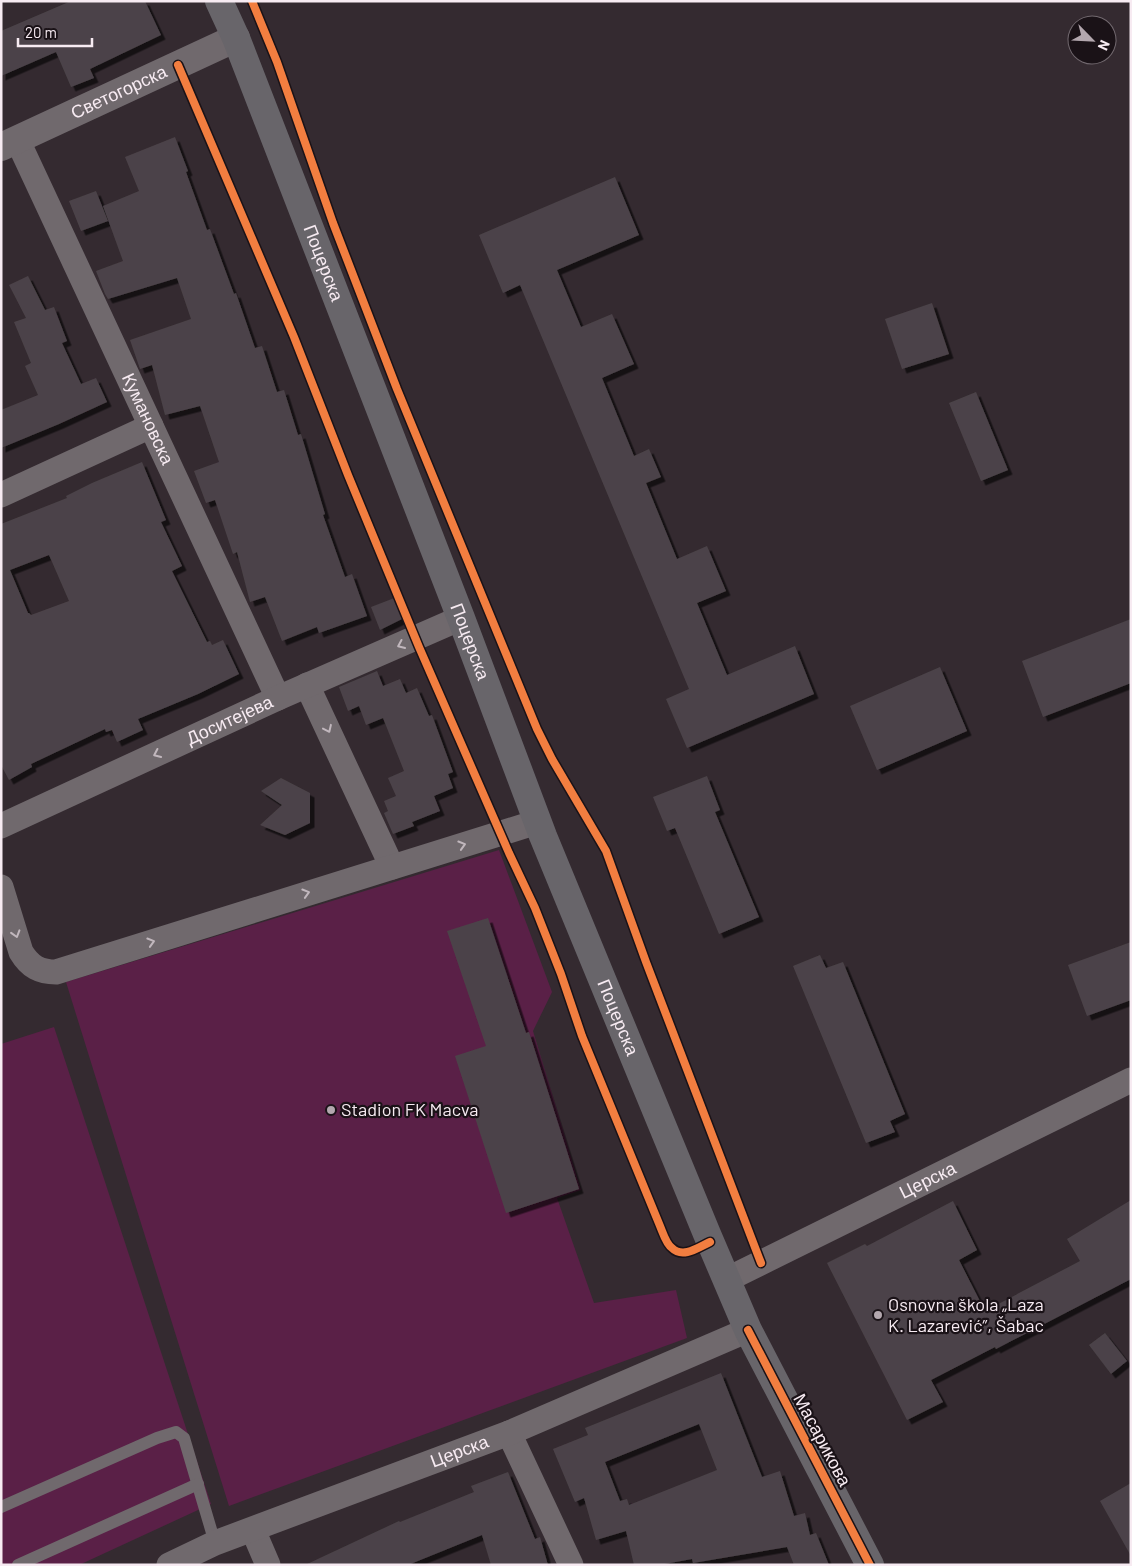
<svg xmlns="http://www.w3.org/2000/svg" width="1132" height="1566" font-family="Barlow,sans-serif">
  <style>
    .green { fill: #5a2047 }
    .building { fill: #4b4348; fill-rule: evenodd; filter: url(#shadow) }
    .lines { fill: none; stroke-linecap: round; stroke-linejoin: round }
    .service { stroke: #70696d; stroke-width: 12 }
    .minor { stroke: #70696d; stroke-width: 25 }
    .tertiary { stroke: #70696d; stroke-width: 28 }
    .secondary { stroke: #68656a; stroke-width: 28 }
    .cycleway-casing { stroke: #1a1217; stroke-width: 11 }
    .cycleway { stroke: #f27e40; stroke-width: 8 }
    .oneway { stroke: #c1b7bd }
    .poi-dot { fill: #b3a7ae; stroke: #1a1217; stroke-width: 2 }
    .labels { text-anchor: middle; stroke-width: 4.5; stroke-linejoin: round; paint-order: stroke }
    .street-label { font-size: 18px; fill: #f7ebf2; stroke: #1a1217 }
    .poi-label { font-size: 18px; fill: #f7ebf2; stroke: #1a1217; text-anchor: start }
  </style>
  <defs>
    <filter id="shadow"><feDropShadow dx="4.5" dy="4.5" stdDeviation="0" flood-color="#0009"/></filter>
  </defs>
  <rect width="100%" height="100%" fill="#342a30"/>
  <!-- green -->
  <g class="green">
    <path d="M499,850l53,142 -19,39 48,159 -24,8 37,105 82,-13 11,48 -458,168 -163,-524z"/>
    <path d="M54,1027l157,477 -132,61h-78v-521z"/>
  </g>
  <!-- building -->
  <g class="building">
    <path d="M71,1h74l16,34 -71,34 4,9 -23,9 -15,-35 -55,24v-45z"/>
    <path d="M175,137l13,34 -2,1 21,58 3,-1 24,65 2,-1 19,55 7,-2 15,46 7,-2 14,45 3,-1 24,80 -2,1 22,62 7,-3 15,42 -48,17 -2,-6 -35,14 -17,-44 -15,5 -13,-50 -4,2 -18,-54 -9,3 -12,-32 25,-9 -19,-56 -35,9 -13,-50 -12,4 -10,-29 61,-21 -14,-41 -69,21 -3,-5 -9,-23 27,-10 -20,-55 36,-15 -14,-34z"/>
    <path d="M615,177l24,58 -82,35 24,57 31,-13 22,50 -32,14 32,78 15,-7 12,28 -15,6 31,76 30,-13 19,45 -29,12 30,72 68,-29 19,48 -127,54 -21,-49 23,-10 -169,-404 -17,8 -24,-58z"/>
    <path d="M96,191l12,30 -27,10 -12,-30z"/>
    <path d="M28,276l17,34 9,-3 13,34 -5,2 19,41 15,-6 11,24 -48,22 -58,24v-38l37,-15 -13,-29 6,-3 -17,-41 12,-4 -17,-33z"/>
    <path d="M932,303l17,51 -47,15 -17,-50z"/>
    <path d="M976,392l32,78 -27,11 -32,-78z"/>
    <path d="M142,462l24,58 -5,2 21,44 -10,5 35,71 3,-1 2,4 11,-5 16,34 -41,20 -60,25 5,11 -26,12 -5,-12 -6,2 -1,-3 -74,35 1,3 -23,13 -8,-15v-241l66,-26 -1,-2 26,-13zM49,555l20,46 -38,14 -2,-2h-1l-18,-43z"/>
    <path d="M397,597l7,21 -24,12 -9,-23z"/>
    <path d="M1131,619v64l-88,34 -21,-56z"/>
    <path d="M940,667l27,64 -90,39 -27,-64z"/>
    <path d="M377,671l6,15 17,-7 6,14 11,-5 12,28 3,-1 21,57 -5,2 5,14 -19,8 6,15 -28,11 2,4 -21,8 -9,-21 4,-2 -4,-10 12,-5 -8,-18 16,-7 -21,-53 -17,7 -7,-19 -11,5 -9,-24z"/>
    <path d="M707,776l13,34 -5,2 44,105 -40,17 -44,-106 -8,3 -14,-34z"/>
    <path d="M281,778l29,15v30l-25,12 -25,-10 22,-20 -21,-14z"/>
    <path d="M488,918l38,115 3,-1 50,157 -73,24 -51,-157 31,-10 -39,-115z"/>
    <path d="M1131,942v58l-44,16 -19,-51z"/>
    <path d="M820,955l6,13 17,-6 62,152 -15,7 5,11 -29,11 -73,-177z"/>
    <path d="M1131,1200v79l-135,70 -1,-2 -64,33 12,22 -36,18 -80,-157 38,-19 2,2 86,-45 24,49 -18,10 26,51 95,-50 -13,-22z"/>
    <path d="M1105,1333l22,28 -16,13 -22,-29z"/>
    <path d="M721,1373l41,104 18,-6 14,45 11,-3 5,22 6,-2 13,32h-35l-7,-18 -94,16 -1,-4 -33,6h-25l-8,-34 -30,9 -12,-42 -9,4 -22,-53 35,-14 -3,-7zM699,1424l18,46 -88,35 -2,-6 -7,2 -15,-39z"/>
    <path d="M508,1472l27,67 5,-2 8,28h-57l-9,-30 -74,30h-103l94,-44 1,1 74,-30 -3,-6z"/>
    <path d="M1131,1483v73l-31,-55z"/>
  </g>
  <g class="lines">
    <!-- service -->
    <g class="service">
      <path d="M1,1507l156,-69 19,-6 8,6 31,105"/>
      <path d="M18,1565l180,-81"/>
    </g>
    <!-- minor -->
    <g class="minor">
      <path id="s1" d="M17,139l261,559"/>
      <path d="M1,495l150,-69"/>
      <path d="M307,685l85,182"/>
      <path id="s2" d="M1,826l277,-128 183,-80"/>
      <path d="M1,887l20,65c9,15 19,20 35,20l481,-150"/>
      <path id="s3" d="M726,1280l405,-200"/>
      <path d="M509,1433l62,132"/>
      <path d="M253,1530l15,35"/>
      <path id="s4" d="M169,1565l46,-22 294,-110 239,-103"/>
    </g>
    <!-- tertiary -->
    <path class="tertiary" id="s5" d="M1,147l235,-109"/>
    <!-- secondary -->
    <path class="secondary" id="s6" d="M219,1l17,37 225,580 82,218 164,398 41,96 122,235"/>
    <!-- cycleway casing -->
    <g class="cycleway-casing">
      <g id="cycleway">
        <path d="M252,1l25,61 56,161 64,166 140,340 15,30 54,92 40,111 115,301"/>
        <path d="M178,65l116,272 54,138 71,172 90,206 26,55 26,66 21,62 78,190c3,7 6,18 12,22 11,11 27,-1 38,-6"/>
        <path d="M748,1330l122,235"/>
      </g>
    </g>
    <!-- cycleway -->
    <use href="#cycleway" class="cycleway"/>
  </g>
  <!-- one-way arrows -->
  <defs><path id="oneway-chevron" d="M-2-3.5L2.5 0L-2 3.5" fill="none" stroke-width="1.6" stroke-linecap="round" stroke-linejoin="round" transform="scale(1.25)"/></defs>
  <g class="oneway">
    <use href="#oneway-chevron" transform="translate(401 645) rotate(156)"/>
    <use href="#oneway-chevron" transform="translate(328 729) rotate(65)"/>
    <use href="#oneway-chevron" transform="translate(157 754) rotate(155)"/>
    <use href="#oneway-chevron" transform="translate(462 845) rotate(-17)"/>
    <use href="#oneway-chevron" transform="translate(306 893) rotate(-17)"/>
    <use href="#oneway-chevron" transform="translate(16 934) rotate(73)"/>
    <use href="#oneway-chevron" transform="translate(151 942) rotate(-17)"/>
  </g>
  <!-- markers -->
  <g class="poi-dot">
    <circle cx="331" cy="1110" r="5"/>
    <circle cx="878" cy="1315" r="5"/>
  </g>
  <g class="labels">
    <!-- street labels -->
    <g class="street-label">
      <text dy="6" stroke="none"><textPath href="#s5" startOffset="130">Светогорска</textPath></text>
      <text dy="6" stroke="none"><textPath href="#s6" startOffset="282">Поцерска</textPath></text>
      <text dy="6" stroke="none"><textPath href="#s1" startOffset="309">Кумановска</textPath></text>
      <text dy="6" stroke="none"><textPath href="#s6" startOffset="688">Поцерска</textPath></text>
      <text dy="6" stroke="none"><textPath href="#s2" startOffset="252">Доситејева</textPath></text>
      <text dy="6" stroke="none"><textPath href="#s6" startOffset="1092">Поцерска</textPath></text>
      <text dy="6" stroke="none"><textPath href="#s3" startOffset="225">Церска</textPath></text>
      <text transform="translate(822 1440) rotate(62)" y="6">Масарикова</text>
      <text dy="6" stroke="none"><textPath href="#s4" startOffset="312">Церска</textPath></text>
    </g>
    <!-- poi labels -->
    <g class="poi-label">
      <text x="341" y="1116">Stadion FK Macva</text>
      <text x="888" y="1311">Osnovna škola „Laza<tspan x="888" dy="21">K. Lazarević”, Šabac</tspan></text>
    </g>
  </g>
  <!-- border -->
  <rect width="1132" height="1566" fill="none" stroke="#f7ebf2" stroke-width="5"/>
  <!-- north arrow -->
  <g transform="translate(1092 40) rotate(114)"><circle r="24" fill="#1a1217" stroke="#72696f"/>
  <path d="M0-4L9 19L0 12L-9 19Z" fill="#b3a7ae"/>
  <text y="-8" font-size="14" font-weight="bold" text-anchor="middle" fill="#f7ebf2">N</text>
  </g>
  <!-- scale -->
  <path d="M18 38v8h74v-8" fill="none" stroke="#f7ebf2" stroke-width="2.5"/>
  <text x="25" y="38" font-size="15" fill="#f7ebf2" stroke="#1a1217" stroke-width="4" paint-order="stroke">20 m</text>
</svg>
